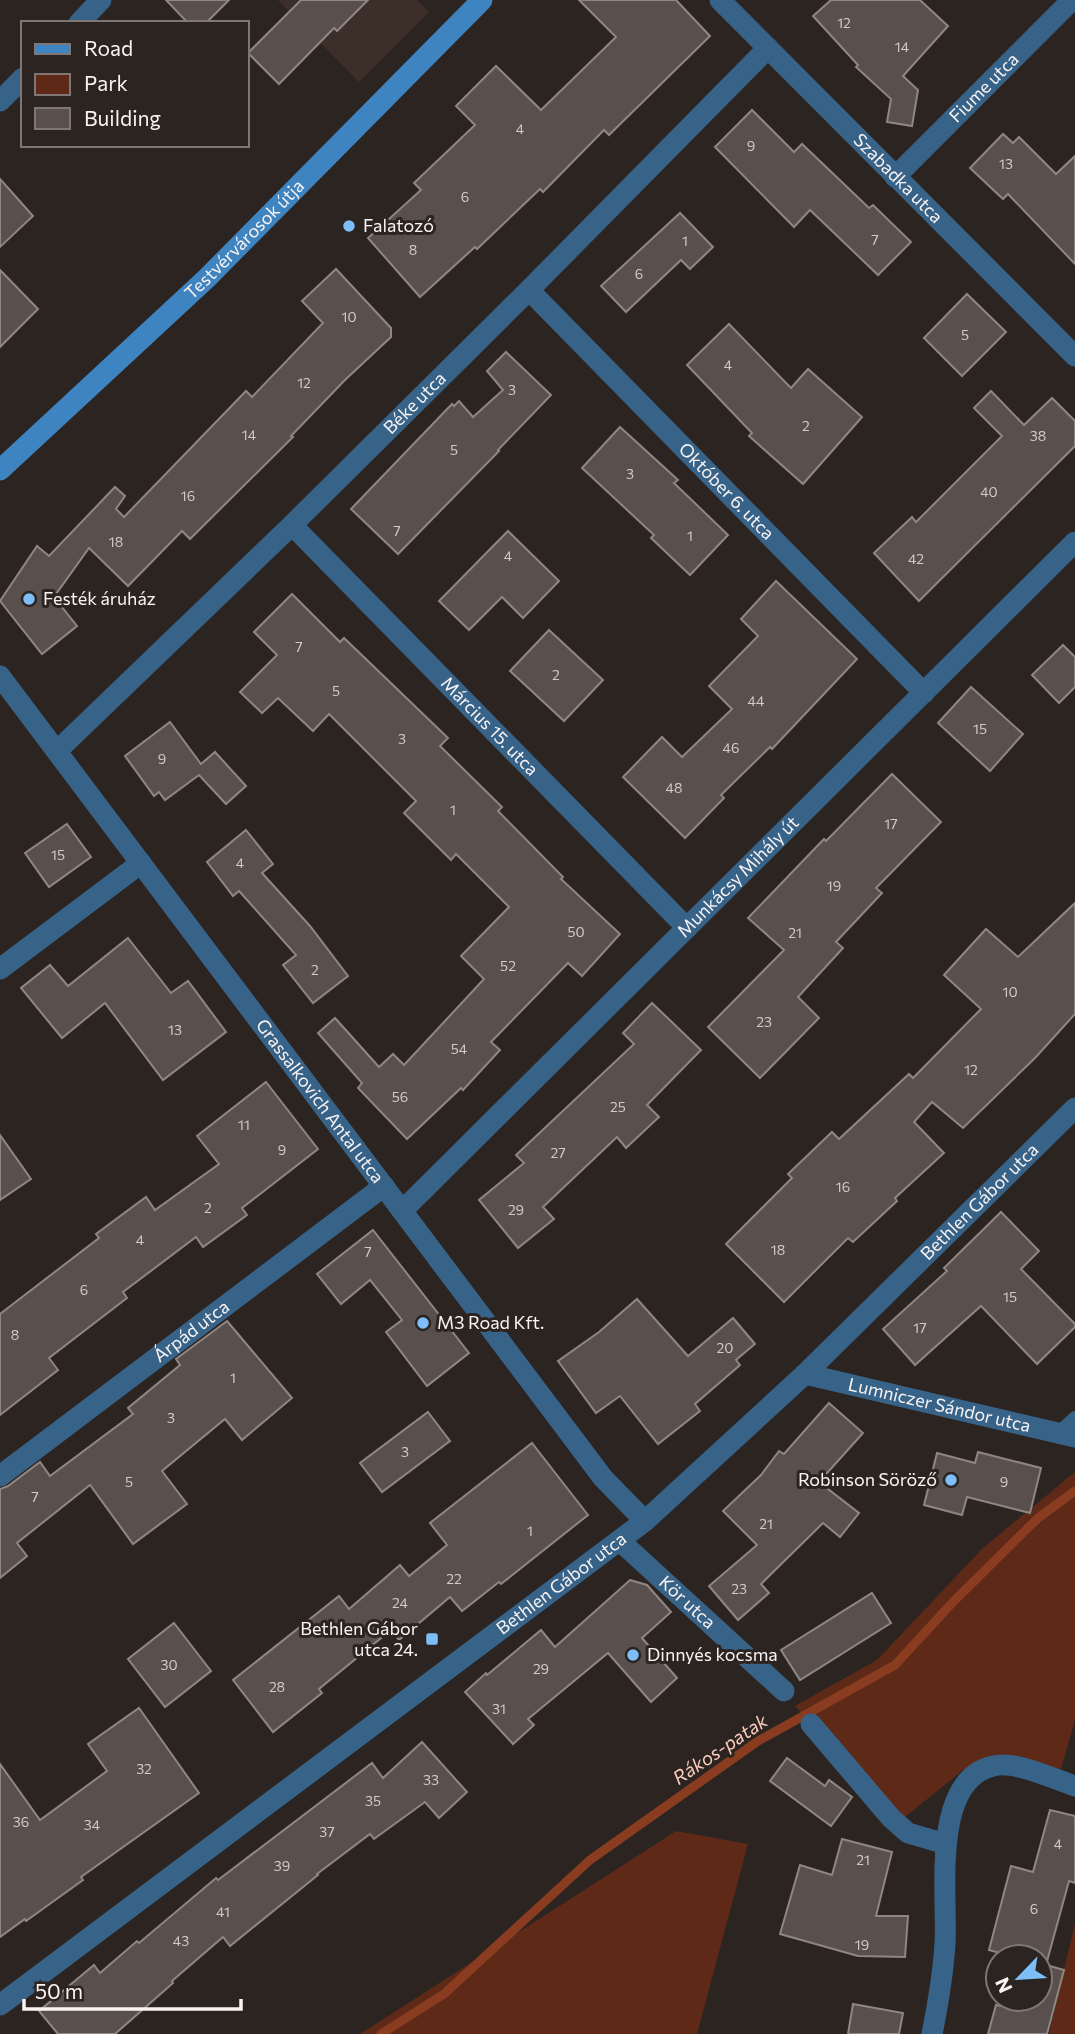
<svg xmlns="http://www.w3.org/2000/svg" width="1075" height="2034" font-family="Commissioner,sans-serif">
  <style>
    .built { fill: #3c2e29 }
    .green { fill: #5e2a17 }
    .lines { fill: none; stroke-linecap: round; stroke-linejoin: round }
    .stream { stroke: #8a3c21; stroke-width: 9 }
    .building { fill: #59504d; stroke: #908683; stroke-width: 2 }
    .lane { stroke: #386389; stroke-width: 14 }
    .street { stroke: #386389; stroke-width: 21 }
    .secondary { stroke: #3d84c1; stroke-width: 21 }
    .poi-dot { fill: #7dbef9; stroke: #2c2421; stroke-width: 2.5 }
    .labels { text-anchor: middle; stroke-width: 6; stroke-linejoin: round; paint-order: stroke }
    .number-label { font-size: 14px; fill: #d1cac9 }
    .street-label { font-size: 18px; fill: #f9f3f2; stroke: #2c2421 }
    .poi-label { font-size: 18px; fill: #f9f3f2; stroke: #2c2421; text-anchor: start }
    .water-label { font-size: 19px; font-style: italic; fill: #fccdbe; stroke: #2c2421 }
  </style>
  <rect width="100%" height="100%" fill="#2c2421"/>
  <!-- built -->
  <path class="built" d="M278,0h139l12,12 -70,70z"/>
  <!-- green -->
  <g class="green">
    <path d="M1075,1472v248l-14,49 -52,-11 -27,3 -20,10 -62,50 -105,-115 82,-46 106,-112z"/>
    <path d="M676,1831l72,13 -51,190h-337z"/>
    <path d="M1075,1923v111h-26z"/>
  </g>
  <g class="lines">
    <!-- stream -->
    <path class="stream" d="M381,2034l63,-40 146,-134 168,-119 137,-76 58,-63 85,-84 37,-27"/>
  </g>
  <!-- building -->
  <g class="building">
    <path d="M166,0h63l-23,23h-18z"/>
    <path d="M301,0h67l-31,31 -3,-3 -55,56 -31,-31z"/>
    <path d="M579,0h97l34,36 -101,99 -5,-5 -61,62 -3,-3 -63,60 -2,-2 -55,50 -52,-59 53,-48 -7,-7 61,-58 -19,-19 40,-40 45,44 75,-73z"/>
    <path d="M831,0h89l28,26 -45,50 15,14 -6,36 -25,-4 4,-23 -35,-32 2,-2 -45,-49z"/>
    <path d="M752,110l42,42 8,-8 67,64 4,-3 38,37 -33,33 -68,-65 -16,17 -79,-80z"/>
    <path d="M1003,134l10,9 6,-6 37,37 19,-18v108l-67,-70 -5,5 -33,-31z"/>
    <path d="M0,179l33,37 -33,31z"/>
    <path d="M680,213l33,34 -23,22 -9,-9 -55,52 -25,-26z"/>
    <path d="M336,269l55,59v9l-46,43 -54,56 2,1 -103,102 -8,-8 -54,55 -39,-38 -35,49 23,29 -35,28 -42,-53 37,-55 12,10 66,-69 10,9 -9,13 8,8 122,-126 6,6 71,-74 -21,-22z"/>
    <path d="M0,270l38,39 -38,38z"/>
    <path d="M967,294l39,38 -44,44 -38,-38z"/>
    <path d="M729,324l62,64 17,-19 54,48 -59,67 -54,-48 3,-3 -65,-68z"/>
    <path d="M506,352l45,43 -53,55 1,1 -101,103 -47,-45 101,-105 2,2 5,-5 14,16 30,-27 -16,-19z"/>
    <path d="M991,391l33,34 28,-27 23,23v25l-156,155 -45,-48 38,-36 4,5 86,-86 -28,-28z"/>
    <path d="M620,427l58,53 -4,3 54,52 -38,40 -39,-37 3,-3 -72,-67z"/>
    <path d="M508,531l51,50 -36,37 -21,-21 -33,33 -30,-29z"/>
    <path d="M776,581l81,78 -85,90 -2,-2 -49,48 3,3 -39,40 -62,-61 39,-40 20,20 50,-48 -23,-23 49,-50 -17,-17z"/>
    <path d="M292,594l48,48 4,-4 104,100 -8,8 62,61 -4,4 65,66 -2,2 59,55 -38,42 -14,-13 -77,79 9,8 -37,40 -2,-2 -54,51 -49,-51 4,-5 -44,-50 17,-15 44,49 14,-13 11,11 80,-86 -23,-23 48,-49 -53,-53 -5,6 -47,-47 12,-12 -87,-87 -16,17 -35,-33 -16,15 -22,-21 37,-37 -23,-23z"/>
    <path d="M549,630l54,50 -39,41 -54,-50z"/>
    <path d="M1063,645l12,12v30l-16,16 -27,-28z"/>
    <path d="M971,687l52,47 -33,37 -52,-48z"/>
    <path d="M170,722l31,42 14,-12 31,34 -20,18 -27,-29 -34,25 -6,-8 -5,4 -29,-40z"/>
    <path d="M892,774l49,48 -65,66 6,5 -46,49 7,6 -45,49 21,21 -59,60 -52,-51 76,-77 -36,-32 76,-79 2,2z"/>
    <path d="M67,824l24,33 -42,30 -24,-34z"/>
    <path d="M246,830l27,34 -11,9 48,53 38,50 -35,27 -30,-38 13,-10 -57,-64 -6,5 -26,-34z"/>
    <path d="M1075,903v111l-40,44 -72,70 -31,-26 -18,20 30,31 -49,45 2,3 -44,41 -5,-4 -64,64 -58,-58 66,-66 -4,-4 44,-42 7,7 70,-65 4,4 68,-69 -37,-34 42,-46 32,28z"/>
    <path d="M128,938l43,55 17,-12 38,51 -63,48 -58,-77 -43,35 -41,-50 29,-23 18,21z"/>
    <path d="M652,1003l49,47 -54,55 12,12 -33,31 -9,-11 -74,70 11,12 -36,29 -39,-48 45,-37 -8,-8 118,-111 -11,-11z"/>
    <path d="M266,1082l52,67 -76,59 5,7 -44,32 -7,-10 -73,55 4,6 -78,60 9,12 -58,45v-101l99,-76 -3,-4 50,-37 9,13 64,-46 -22,-28z"/>
    <path d="M0,1135l31,44 -31,21z"/>
    <path d="M1001,1212l38,39 -18,18 54,55v3l-38,37 -56,-58 -66,59 -32,-36 64,-58 -3,-3z"/>
    <path d="M373,1230l96,123 -42,33 -41,-54 16,-12 -32,-40 -29,24 -24,-30z"/>
    <path d="M637,1299l51,57 45,-38 22,26 -19,16 4,5 -45,39 5,7 -42,33 -38,-48 -24,17 -38,-52 41,-29z"/>
    <path d="M227,1321l65,77 -50,42 -17,-21 -63,52 25,33 -54,40 -43,-59 -73,58 10,13 -27,22v-89l8,-3 32,-24 10,14 83,-62 -5,-6 52,-43 -4,-6z"/>
    <path d="M829,1403l34,30 -44,49 40,31 -19,24 -17,-14 -62,61 8,9 -31,27 -29,-34 48,-41 -34,-34 38,-36 18,-24 5,3z"/>
    <path d="M428,1412l22,29 -68,51 -22,-29z"/>
    <path d="M532,1443l56,72 -87,69 -2,-2 -37,29 -12,-14 -51,43 -8,-10 -72,59 3,4 -49,39 -40,-52 106,-84 10,13 51,-44 9,11 38,-31 -17,-22z"/>
    <path d="M978,1452l63,16 -11,45 -63,-16 -5,18 -38,-10 13,-52 38,10z"/>
    <path d="M630,1580l17,5 24,27 -29,26 35,40 -26,24 -43,-49 -80,66 6,6 -21,19 -48,-52 21,-19 1,2 54,-45 14,17z"/>
    <path d="M872,1593l19,30 -91,57 -19,-30z"/>
    <path d="M174,1623l37,48 -46,36 -37,-48z"/>
    <path d="M139,1708l60,85 -118,84 2,3 -57,41 -1,-2 -25,18v-173l40,56 67,-49 -19,-27z"/>
    <path d="M422,1742l45,50 -28,26 -14,-16 -51,37 -4,-5 -53,40 1,1 -88,71 -7,-9 -51,44 1,2 -58,51h-57l-19,-23 55,-46 6,8 37,-32 2,2 77,-65 2,2 154,-117 11,15z"/>
    <path d="M787,1758l38,28 4,-6 23,17 -21,29 -61,-45z"/>
    <path d="M1050,1810l25,6v67l-6,-2 -23,84 18,5 -17,64h-59l8,-29 6,1 2,-7h36v-42h-26l-25,-7 22,-84 22,6z"/>
    <path d="M842,1839l50,13 -16,64h32l-3,41 -47,-1 -78,-22 20,-69 32,10z"/>
    <path d="M853,2004l50,9 -4,21h-51z"/>
  </g>
  <g class="lines">
    <!-- lane -->
    <path class="lane" d="M1059,1433l16,-15"/>
    <!-- street -->
    <g class="street">
      <path id="s1" d="M720,0l355,356"/>
      <path d="M79,23l22,-23"/>
      <path d="M0,101l23,-23"/>
      <path id="s2" d="M895,177l177,-177"/>
      <path id="s3" d="M529,290l395,403"/>
      <path id="s4" d="M292,525l395,403"/>
      <path id="s5" d="M0,676l603,802 42,43"/>
      <path id="s6" d="M57,751l235,-226 237,-235 239,-242"/>
      <path d="M0,969l141,-106"/>
      <path id="s7" d="M402,1211l673,-669"/>
      <path id="s8" d="M805,1374l270,63"/>
      <path id="s9" d="M0,1476l384,-290"/>
      <path id="s10" d="M620,1541l164,150"/>
      <path d="M811,1724l80,94 17,15 38,11"/>
      <path id="s11" d="M0,2005l645,-484 160,-147 270,-266"/>
      <path d="M932,2034c6,-30 11,-59 13,-90 3,-48 -15,-163 48,-178 21,-6 61,13 82,20"/>
    </g>
    <!-- secondary -->
    <path class="secondary" id="s12" d="M0,470l207,-192 275,-278"/>
  </g>
  <!-- markers -->
  <g class="poi-dot">
    <circle cx="349" cy="226" r="7"/>
    <circle cx="29" cy="599" r="7"/>
    <circle cx="423" cy="1323" r="7"/>
    <circle cx="951" cy="1480" r="7"/>
    <rect x="425" y="1632" width="14" height="14" rx="3.5"/>
    <circle cx="633" cy="1655" r="7"/>
  </g>
  <g class="labels">
    <!-- number labels -->
    <g class="number-label">
      <text x="844" y="28">12</text>
      <text x="902" y="52">14</text>
      <text x="520" y="134">4</text>
      <text x="751" y="151">9</text>
      <text x="1006" y="169">13</text>
      <text x="465" y="202">6</text>
      <text x="875" y="245">7</text>
      <text x="685" y="246">1</text>
      <text x="413" y="255">8</text>
      <text x="639" y="279">6</text>
      <text x="349" y="322">10</text>
      <text x="965" y="340">5</text>
      <text x="728" y="370">4</text>
      <text x="304" y="388">12</text>
      <text x="512" y="395">3</text>
      <text x="806" y="431">2</text>
      <text x="249" y="440">14</text>
      <text x="1038" y="441">38</text>
      <text x="454" y="455">5</text>
      <text x="630" y="479">3</text>
      <text x="989" y="497">40</text>
      <text x="188" y="501">16</text>
      <text x="397" y="536">7</text>
      <text x="690" y="541">1</text>
      <text x="116" y="547">18</text>
      <text x="508" y="561">4</text>
      <text x="916" y="564">42</text>
      <text x="299" y="652">7</text>
      <text x="556" y="680">2</text>
      <text x="336" y="696">5</text>
      <text x="756" y="706">44</text>
      <text x="980" y="734">15</text>
      <text x="402" y="744">3</text>
      <text x="731" y="753">46</text>
      <text x="162" y="764">9</text>
      <text x="674" y="793">48</text>
      <text x="453" y="815">1</text>
      <text x="891" y="829">17</text>
      <text x="58" y="860">15</text>
      <text x="240" y="868">4</text>
      <text x="834" y="891">19</text>
      <text x="576" y="937">50</text>
      <text x="795" y="938">21</text>
      <text x="508" y="971">52</text>
      <text x="315" y="975">2</text>
      <text x="1010" y="997">10</text>
      <text x="764" y="1027">23</text>
      <text x="175" y="1035">13</text>
      <text x="459" y="1054">54</text>
      <text x="971" y="1075">12</text>
      <text x="400" y="1102">56</text>
      <text x="618" y="1112">25</text>
      <text x="244" y="1130">11</text>
      <text x="282" y="1155">9</text>
      <text x="558" y="1158">27</text>
      <text x="843" y="1192">16</text>
      <text x="208" y="1213">2</text>
      <text x="516" y="1215">29</text>
      <text x="140" y="1245">4</text>
      <text x="778" y="1255">18</text>
      <text x="368" y="1257">7</text>
      <text x="84" y="1295">6</text>
      <text x="1010" y="1302">15</text>
      <text x="920" y="1333">17</text>
      <text x="15" y="1340">8</text>
      <text x="725" y="1353">20</text>
      <text x="233" y="1383">1</text>
      <text x="171" y="1423">3</text>
      <text x="405" y="1457">3</text>
      <text x="129" y="1487">5</text>
      <text x="1004" y="1487">9</text>
      <text x="35" y="1502">7</text>
      <text x="766" y="1529">21</text>
      <text x="530" y="1536">1</text>
      <text x="454" y="1584">22</text>
      <text x="739" y="1594">23</text>
      <text x="400" y="1608">24</text>
      <text x="169" y="1670">30</text>
      <text x="541" y="1674">29</text>
      <text x="277" y="1692">28</text>
      <text x="499" y="1714">31</text>
      <text x="144" y="1774">32</text>
      <text x="431" y="1785">33</text>
      <text x="373" y="1806">35</text>
      <text x="21" y="1827">36</text>
      <text x="92" y="1830">34</text>
      <text x="327" y="1837">37</text>
      <text x="1058" y="1849">4</text>
      <text x="863" y="1865">21</text>
      <text x="282" y="1871">39</text>
      <text x="1034" y="1914">6</text>
      <text x="223" y="1917">41</text>
      <text x="181" y="1946">43</text>
      <text x="862" y="1950">19</text>
    </g>
    <!-- street labels -->
    <g class="street-label">
      <text dy="6" stroke="none"><textPath href="#s2" startOffset="126">Fiume utca</textPath></text>
      <text dy="6" stroke="none"><textPath href="#s1" startOffset="252">Szabadka utca</textPath></text>
      <text dy="6" stroke="none"><textPath href="#s12" startOffset="336">Testvérvárosok útja</textPath></text>
      <text dy="6" stroke="none"><textPath href="#s6" startOffset="499">Béke utca</textPath></text>
      <text dy="6" stroke="none"><textPath href="#s3" startOffset="282">Október 6. utca</textPath></text>
      <text dy="6" stroke="none"><textPath href="#s4" startOffset="282">Március 15. utca</textPath></text>
      <text dy="6" stroke="none"><textPath href="#s7" startOffset="474">Munkácsy Mihály út</textPath></text>
      <text dy="6" stroke="none"><textPath href="#s5" startOffset="532">Grassalkovich Antal utca</textPath></text>
      <text dy="6" stroke="none"><textPath href="#s11" startOffset="1269">Bethlen Gábor utca</textPath></text>
      <text dy="6" stroke="none"><textPath href="#s9" startOffset="240">Árpád utca</textPath></text>
      <text dy="6" stroke="none"><textPath href="#s8" startOffset="138">Lumniczer Sándor utca</textPath></text>
      <text dy="6" stroke="none"><textPath href="#s11" startOffset="702">Bethlen Gábor utca</textPath></text>
      <text dy="6" stroke="none"><textPath href="#s10" startOffset="91">Kör utca</textPath></text>
    </g>
    <!-- poi labels -->
    <g class="poi-label">
      <text x="363" y="232">Falatozó</text>
      <text x="43" y="605">Festék áruház</text>
      <text x="437" y="1329">M3 Road Kft.</text>
      <text x="937" y="1486" text-anchor="end">Robinson Söröző</text>
      <text x="418" y="1635" text-anchor="end">Bethlen Gábor<tspan x="418" dy="21">utca 24.</tspan></text>
      <text x="647" y="1661">Dinnyés kocsma</text>
    </g>
    <!-- water labels -->
    <g class="water-label">
      <text transform="translate(720 1749) rotate(-34)" y="7">Rákos-patak</text>
    </g>
  </g>
  <!-- legend -->
  <rect x="21" y="21" width="228" height="126" fill="#2c2421" stroke="#7e7775" stroke-width="2"/>
  <rect x="35" y="44" width="35" height="10" fill="#3d84c1" stroke="#7e7775" stroke-width="2"/>
  <text x="84" y="56" font-size="21" fill="#f9f3f2">Road</text>
  <rect x="35" y="74" width="35" height="21" fill="#5e2a17" stroke="#7e7775" stroke-width="2"/>
  <text x="84" y="91" font-size="21" fill="#f9f3f2">Park</text>
  <rect x="35" y="108" width="35" height="21" fill="#59504d" stroke="#7e7775" stroke-width="2"/>
  <text x="84" y="126" font-size="21" fill="#f9f3f2">Building</text>
  <!-- north arrow -->
  <g transform="translate(1019 1978) rotate(245)"><circle r="33" fill="#2c2421" stroke="#7e7775" stroke-width="2"/>
  <path d="M0-5L12 26L0 18L-12 26Z" fill="#7dbef9"/>
  <text y="-10" font-size="19" font-weight="bold" text-anchor="middle" fill="#f9f3f2">N</text>
  </g>
  <!-- scale -->
  <path d="M24 1999v10h217v-10" fill="none" stroke="#f9f3f2" stroke-width="3.5"/>
  <text x="35" y="1999" font-size="21" fill="#f9f3f2" stroke="#2c2421" stroke-width="5" paint-order="stroke">50 m</text>
</svg>
